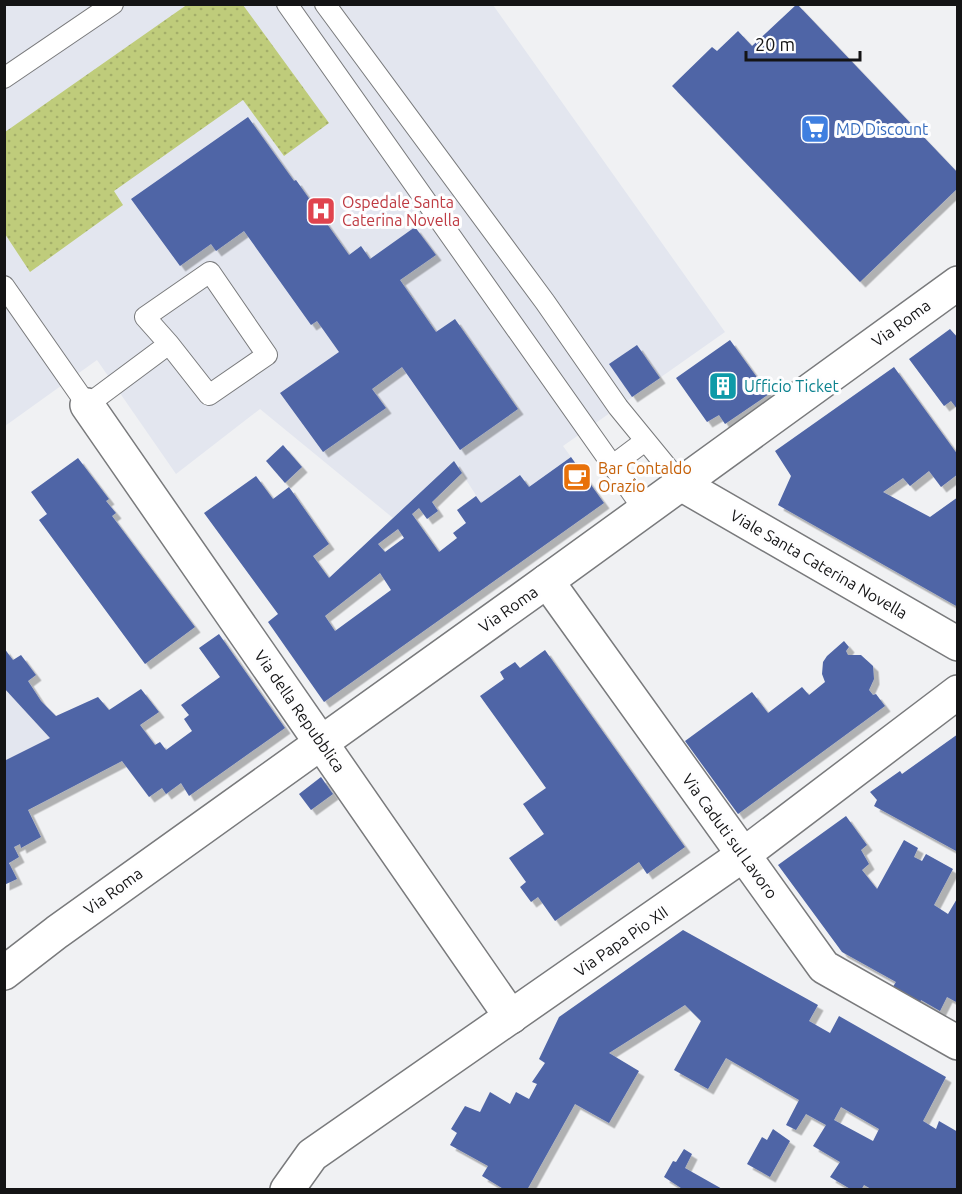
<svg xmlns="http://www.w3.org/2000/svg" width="962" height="1194" font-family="Ubuntu,sans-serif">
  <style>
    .built { fill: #e3e6ef }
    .garden { fill: url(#garden-dots) }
    .building { fill: #4f65a6; fill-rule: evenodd; filter: url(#shadow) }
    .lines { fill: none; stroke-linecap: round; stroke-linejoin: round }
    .lane-casing { stroke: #797a7c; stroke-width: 22 }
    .street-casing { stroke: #797a7c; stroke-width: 36 }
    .secondary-casing { stroke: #797a7c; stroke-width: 36 }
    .lane { stroke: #fff; stroke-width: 20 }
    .street { stroke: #fff; stroke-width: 33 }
    .secondary { stroke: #fff; stroke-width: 33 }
    .labels { text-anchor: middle; stroke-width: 6; stroke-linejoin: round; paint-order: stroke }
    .shop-label { font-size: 16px; fill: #366cbe; stroke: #fefeff; text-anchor: start }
    .health-label { font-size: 16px; fill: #be3a42; stroke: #fefeff; text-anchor: start }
    .street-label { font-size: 16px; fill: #141415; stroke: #fefeff }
    .culture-label { font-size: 16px; fill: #0d838f; stroke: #fefeff; text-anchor: start }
    .food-label { font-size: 16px; fill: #c56008; stroke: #fefeff; text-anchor: start }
  </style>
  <defs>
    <pattern id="garden-dots" width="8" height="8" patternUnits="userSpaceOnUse" patternTransform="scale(1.5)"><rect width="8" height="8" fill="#bfcc7b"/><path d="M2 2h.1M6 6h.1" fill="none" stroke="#a3ae69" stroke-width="1.8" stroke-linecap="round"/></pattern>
    <filter id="shadow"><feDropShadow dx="5.5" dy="5.5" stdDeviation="0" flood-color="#0004"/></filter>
  </defs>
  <rect width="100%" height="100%" fill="#f0f1f3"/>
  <!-- built -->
  <g class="built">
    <path d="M5,5h488l232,327 -162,114 8,11 -42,30 -9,-12 -39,28 -27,-42 -61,57 -133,-109 -84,65 -79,-114 -92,66z"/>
    <path d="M5,688l45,50 -45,23z"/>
  </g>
  <!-- garden -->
  <path class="garden" d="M188,4l55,1 86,118 -45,33 -41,-56 -129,91 9,14 -93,67 -25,-38v-102z"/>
  <!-- building -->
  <g class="building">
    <path d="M797,4l161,169v15l-98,94 -188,-196 40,-39 5,4 21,-20 14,15z"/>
    <path d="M248,117l46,64 2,-1 53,75 12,-9 9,13 45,-32 21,28 -36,25 36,52 19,-13 63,90 -58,41 -58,-83 -30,22 14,19 -63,44 -43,-59 59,-41 -22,-31 -6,4 -67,-94 -28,20 -5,-7 -31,22 -49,-67z"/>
    <path d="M950,329l8,9v72l-7,-9 -7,5 -35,-47z"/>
    <path d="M730,340l39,54 -44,30 -6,-9 -12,7 -31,-44z"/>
    <path d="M637,345l23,33 -28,19 -23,-33z"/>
    <path d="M894,367l64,88v19l-17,13 -12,-16 -19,15 -7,-8 -20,14 47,25 28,-20v110l-180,-102 13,-29 -16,-25z"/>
    <path d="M283,445l19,22 -17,16 -19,-22z"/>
    <path d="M571,457l33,46 -280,199 -56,-80 10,-8 -74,-101 52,-37 17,23 16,-12 40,57 -16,12 16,22 125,-117 8,12 -30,29 6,9 -11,8 -8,-11 -7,6 27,38 18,-14 -4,-5 13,-10 -9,-13 19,-14 5,7 39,-28 9,12zM398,529l6,9 -19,14 -7,-8zM380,573l11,17 -56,41 -10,-15z"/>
    <path d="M78,458l31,41 -3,2 10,12 -4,3 83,111 -50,37 -106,-144 8,-6 -16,-22z"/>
    <path d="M219,634l66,94 -96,68 -8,-13 -15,11 -4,-6 -13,9 -27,-36 -94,49 13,27 -20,11 -1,-4 -6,3 5,10 -10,6 8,16 -13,6v-124l46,-23 -46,-50v-40l9,12 8,-5 15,20 -8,6 13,20 15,15 42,-19 11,13 32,-21 18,23 -19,13 15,20 5,-3 6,8 26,-19 -8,-12 5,-4 -8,-10 39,-28 -21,-29z"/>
    <path d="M844,641l5,6 -3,4 2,4h13l12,11 1,13 -5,11 4,5 3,-1 9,12 -147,108 -53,-73 67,-49 16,21 34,-26 7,8 16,-13 -3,-8 1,-12 4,-6z"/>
    <path d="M545,650l140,197 -38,27 -8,-12 -84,59 -17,-24 -7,5 -11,-15 6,-5 -17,-24 35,-24 -21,-30 23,-16 -66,-92 24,-17 -4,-7 15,-10 5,6z"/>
    <path d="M958,734v118l-84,-46 3,-6 -7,-8 30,-21 2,3z"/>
    <path d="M321,777l12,17 -22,16 -12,-16z"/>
    <path d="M846,816l21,29 -6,5 8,14 -7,6 15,19 27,-49 14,8 -4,9 8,4 4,-7 27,15 -19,36 14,9 10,-17v106l-11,-6 -7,14 -19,-11 -2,5 -27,-17 4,-6 -54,-30 -64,-87z"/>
    <path d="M683,930l135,75 -9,16 21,12 9,-17 107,61 -23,44 13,8 3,-8 19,11v58h-85l-9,-5 -3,5h-9l-22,-13 10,-15 -27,-16 13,-21 -20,-11 -10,16 -10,-5 13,-25 -73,-42 -18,31 -34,-19 27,-49 -16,-16 -76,48 30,18 -30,52 -34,-19 -48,86h-22l-23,-14 6,-10 -38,-21 7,-12 -6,-4 14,-23 15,6 10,-20 20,12 6,-12 13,7 8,-15 -5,-2 13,-19 -6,-4 20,-42zM841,1107l38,22 -6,12 -39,-21z"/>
    <path d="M773,1129l17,12 -20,36 -23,-13 15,-27 5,3z"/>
    <path d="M684,1149l8,5 -7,14 39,22h-40l-20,-13 9,-16 3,1z"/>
  </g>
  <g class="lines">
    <!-- lane casing -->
    <g class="lane-casing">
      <g id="lane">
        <path d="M287,4l357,506"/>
        <path d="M325,4l220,298 73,105 63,77"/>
        <path d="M4,78l109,-74"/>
        <path d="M4,286l83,119 82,-61 40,51 58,-40 -57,-83 -65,45 24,27"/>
        <path d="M613,465l32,-24"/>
      </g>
    </g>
    <!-- street casing -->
    <g class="street-casing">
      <g id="street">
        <path d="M87,405l424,612"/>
        <path d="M547,581l277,386 134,76"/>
        <path d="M287,1190l25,-35 431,-300 215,-163"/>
      </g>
    </g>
    <!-- secondary casing -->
    <g class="secondary-casing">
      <g id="secondary">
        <path d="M681,484l277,160"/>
        <path d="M4,973l53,-41 490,-351 411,-298"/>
      </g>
    </g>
    <!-- lane -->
    <use href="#lane" class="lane"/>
    <!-- street -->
    <use href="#street" class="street"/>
    <!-- secondary -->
    <use href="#secondary" class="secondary"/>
  </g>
  <!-- icons -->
  <defs>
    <g id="supermarket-square" transform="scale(1.5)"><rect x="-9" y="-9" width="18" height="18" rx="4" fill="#3f7fe0" stroke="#fefeff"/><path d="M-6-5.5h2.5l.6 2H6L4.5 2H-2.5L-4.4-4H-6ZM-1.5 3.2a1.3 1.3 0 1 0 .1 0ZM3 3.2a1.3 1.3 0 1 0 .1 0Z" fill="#fff"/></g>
    <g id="hospital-square" transform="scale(1.5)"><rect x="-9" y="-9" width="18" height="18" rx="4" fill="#e0444e" stroke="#fefeff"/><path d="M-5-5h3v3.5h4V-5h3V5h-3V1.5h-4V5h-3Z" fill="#fff"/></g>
    <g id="building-square" transform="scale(1.5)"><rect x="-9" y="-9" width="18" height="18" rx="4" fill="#0f9aa8" stroke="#fefeff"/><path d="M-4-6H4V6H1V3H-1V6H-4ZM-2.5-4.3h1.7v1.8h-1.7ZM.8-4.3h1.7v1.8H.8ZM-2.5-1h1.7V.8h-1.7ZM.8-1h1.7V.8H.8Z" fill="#fff"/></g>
    <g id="cafe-square" transform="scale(1.5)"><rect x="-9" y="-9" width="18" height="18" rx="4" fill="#e8710a" stroke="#fefeff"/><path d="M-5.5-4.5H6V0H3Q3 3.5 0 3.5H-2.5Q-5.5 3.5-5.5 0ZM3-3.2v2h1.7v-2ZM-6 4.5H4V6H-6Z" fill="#fff"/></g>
  </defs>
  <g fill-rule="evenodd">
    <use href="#supermarket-square" x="815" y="129"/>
    <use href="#hospital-square" x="321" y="211"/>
    <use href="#building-square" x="723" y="386"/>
    <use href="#cafe-square" x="577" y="477"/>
  </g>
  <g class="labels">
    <!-- shop labels -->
    <g class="shop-label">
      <text x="836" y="135">MD Discount</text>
    </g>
    <!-- health labels -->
    <g class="health-label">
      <text x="342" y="208">Ospedale Santa<tspan x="342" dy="18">Caterina Novella</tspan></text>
    </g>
    <!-- street labels -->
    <g class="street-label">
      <text transform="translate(901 323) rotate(-36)" y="6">Via Roma</text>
      <text transform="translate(819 564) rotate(30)" y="6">Viale Santa Caterina Novella</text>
      <text transform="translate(508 609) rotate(-35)" y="6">Via Roma</text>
      <text transform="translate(300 711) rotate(55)" y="6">Via della Repubblica</text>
      <text transform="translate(730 836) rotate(54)" y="6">Via Caduti sul Lavoro</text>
      <text transform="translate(113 891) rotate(-36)" y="6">Via Roma</text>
      <text transform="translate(621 941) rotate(-35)" y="6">Via Papa Pio XII</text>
    </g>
    <!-- culture labels -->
    <g class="culture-label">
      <text x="744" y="392">Ufficio Ticket</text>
    </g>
    <!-- food labels -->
    <g class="food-label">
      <text x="598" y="474">Bar Contaldo<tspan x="598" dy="18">Orazio</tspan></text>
    </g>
  </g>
  <!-- border -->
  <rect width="962" height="1194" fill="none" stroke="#141415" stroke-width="12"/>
  <!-- scale -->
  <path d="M746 51v9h114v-9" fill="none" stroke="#141415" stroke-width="3"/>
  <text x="755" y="51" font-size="18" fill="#141415" stroke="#fefeff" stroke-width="4.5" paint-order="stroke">20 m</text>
</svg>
